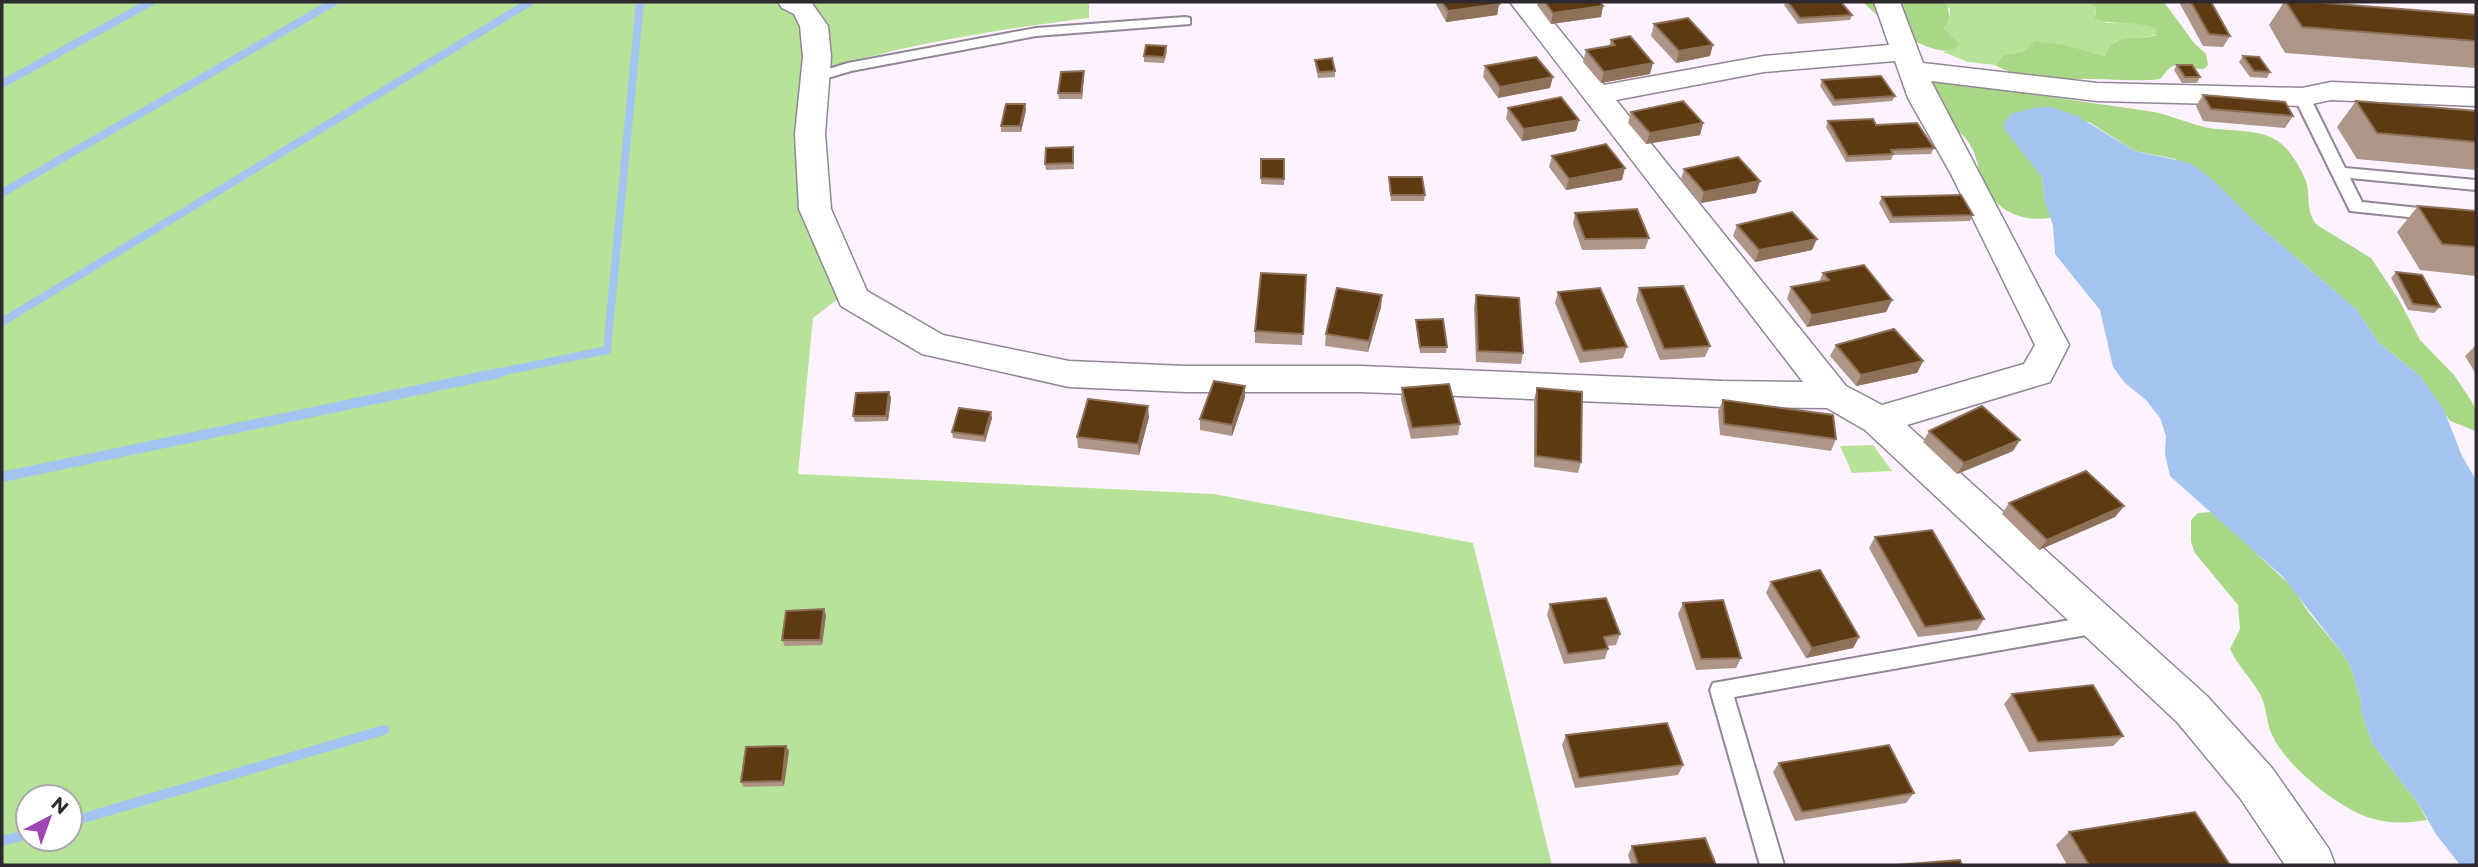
<svg xmlns="http://www.w3.org/2000/svg" width="2478" height="867" font-family="Montserrat,sans-serif">
  <style>
    .green { fill: #b7e398; fill-rule: evenodd }
    .forest { fill: #a8d885 }
    .water { fill: #a3c4f0 }
    .lines { fill: none; stroke-linecap: round; stroke-linejoin: round }
    .stream-far1 { stroke: #a3c4f0; stroke-width: 8 }
    .stream { stroke: #a3c4f0; stroke-width: 10 }
    .service-casing { stroke: #918694; stroke-width: 4 }
    .minor-casing { stroke: #918694; stroke-width: 3 }
    .service { fill: #fff; fill-rule: evenodd }
    .minor { fill: #fff; fill-rule: evenodd }
    .wall { fill: #ad9688 }
    .shaded-wall { fill: #8d7159 }
    .building { fill: #5d3a12; stroke: #8d7159; stroke-width: 2 }
  </style>
  <rect width="100%" height="100%" fill="#fdf2ff"/>
  <!-- green -->
  <g class="green">
    <path d="M2,2h1087v16c-93,12 -201,28 -288,60l-1,134 38,87 -25,19 -15,156 416,20 259,49 79,322h-1550zM28,797h42v42h-42z"/>
    <path d="M1943,2h145l8,6 -1,6 12,9 25,-2 25,8v6l-41,6 -11,15 -27,-7 -53,2 -21,4 -9,10 -27,-3 -25,-10 14,-4 -4,-10 -9,-10 6,-9v-10z"/>
    <path d="M1873,445l19,26 -40,2 -12,-27z"/>
  </g>
  <!-- forest -->
  <g class="forest">
    <path d="M1863,2l84,1 3,16 -6,9 15,16 -2,4c-23,14 -78,-29 -94,-46z"/>
    <path d="M2088,2h76l30,41 12,11 2,11 -4,4c-9,1 -23,-6 -31,-3 -5,2 -9,9 -13,13 -23,3 -44,0 -67,0 -31,0 -70,2 -98,-14l9,-10 21,-4 10,-10 29,4 41,11c10,-26 32,-14 52,-21l-1,-6c-25,-10 -38,-3 -61,-10l1,-11z"/>
    <path d="M1937,81c70,9 140,20 211,30 19,3 37,11 56,16 26,6 62,-1 82,21 8,9 18,25 21,37 3,16 -1,26 10,40l54,33 28,42 21,40 34,35 18,27 4,8v21l-26,-10 -30,-45 -41,-33 -23,-34 -98,-84 -57,-54 -26,-12 -40,-8 -46,-29 -76,-9 -9,10 38,54 3,25 6,16c-33,4 -57,-8 -69,-39 -4,-10 -5,-22 -10,-31 -6,-11 -14,-17 -22,-25 -8,-9 -13,-28 -19,-39z"/>
    <path d="M2213,512l79,75 17,26 31,37 10,15 11,36v11l12,33 45,58 9,17c-18,3 -35,4 -53,-1 -33,-8 -88,-53 -102,-84 -6,-13 -5,-28 -12,-41 -9,-16 -22,-28 -30,-45l10,-20 -2,-24 -43,-52 -4,-11v-22l7,-7z"/>
  </g>
  <!-- water -->
  <path class="water" d="M2039,107h12l26,9 58,35 55,12 22,16 46,46 98,84 23,34 41,33 24,34 18,46 14,24v385h-16l-24,-31 -18,-31 -45,-58 -12,-33v-11l-11,-36 -10,-15 -58,-74 -112,-100 -5,-22 1,-18 -6,-18 -14,-18 -21,-17 -12,-16 -13,-57 -45,-56 -2,-29 -8,-23 -3,-25 -38,-48v-6l9,-10z"/>
  <g class="lines">
    <!-- stream-far1 -->
    <g class="stream-far1">
      <path d="M2,84l149,-82"/>
      <path d="M2,193l332,-191"/>
      <path d="M2,322l528,-320"/>
      <path d="M491,374l116,-24 33,-348"/>
    </g>
    <!-- stream -->
    <g class="stream">
      <path d="M2,477l497,-104"/>
      <path d="M70,822l314,-92"/>
      <path d="M2,841l26,-7"/>
    </g>
    <!-- service casing -->
    <g class="service-casing">
      <g id="service">
        <path d="M1185,17l5,1v6l-154,12 -185,35 -37,11 -7,-4 2,-3 39,-12 188,-35z"/>
        <path d="M2302,92l8,5 35,71 131,12v10l-126,-12 12,24 114,12v10l-126,-13 -56,-114z"/>
        <path d="M2098,615l8,3 3,6 -3,6 -8,3 -364,64 50,168h-24l-50,-175 3,-7z"/>
      </g>
    </g>
    <!-- minor casing -->
    <g class="minor-casing">
      <path id="minor" d="M778,2h33l17,24 3,31 -6,77 6,75 36,82 76,44 126,26 117,5h175l361,15 81,1 -293,-380h27l67,83 160,-29 125,-11 -15,-43h26l23,61 174,20 205,5 29,-6 145,6v18l-145,-6 -29,6 -205,-5 -166,-20 138,264 -19,37 -143,43 300,271 65,72 57,81 6,16h-50l-45,-67 -63,-76 -312,-292 -38,-22 -105,-1 -361,-15h-175l-117,-5 -147,-33 -81,-48 -42,-97 -4,-75 8,-77 -3,-31 -6,-12 -12,-6zM1895,61l13,37 43,76 84,171 -11,19 -142,41 -36,-19 -230,-286 148,-28z"/>
    </g>
    <!-- service -->
    <use href="#service" class="service"/>
    <!-- minor -->
    <use href="#minor" class="minor"/>
  </g>
  <!-- wall -->
  <g class="wall">
    <path d="M1435,2h62l2,2 -2,11 -51,7z"/>
    <path d="M1538,2h7l58,4 -2,11 -50,7 -14,-19z"/>
    <path d="M1786,2h55l11,13 -2,5 -52,4 -14,-19z"/>
    <path d="M2179,2h32l19,34 -7,11 -20,-1z"/>
    <path d="M2284,2h28l164,13v53l-191,-15 -16,-28z"/>
    <path d="M1654,24l56,32 -34,7 -25,-27z"/>
    <path d="M1611,40l39,34 -49,9 -18,-21 3,-12 23,-4z"/>
    <path d="M1166,46l1,6 -3,11 -20,-1v-6z"/>
    <path d="M2243,56l27,16 -3,6 -17,-1 -11,-15z"/>
    <path d="M1315,60l20,11v6l-17,1 -3,-13z"/>
    <path d="M2177,65l23,12 -3,6h-15l-8,-13z"/>
    <path d="M1485,66l65,22 -52,10 -15,-21z"/>
    <path d="M1084,77l-2,22h-23l-1,-6z"/>
    <path d="M1822,80l73,16 -3,5 -59,5 -13,-20z"/>
    <path d="M2203,95l90,21 -8,12 -82,-7 -7,-15z"/>
    <path d="M2356,101l120,10v59l-119,-11 -20,-32z"/>
    <path d="M1025,104l1,6 -5,22h-20v-6z"/>
    <path d="M1508,108l71,12 -3,11 -54,10 -16,-22z"/>
    <path d="M1631,112l72,11 -3,12 -54,9 -18,-21z"/>
    <path d="M1828,121l48,4 58,23 -3,6 -38,1 -2,5 -45,2 -20,-35z"/>
    <path d="M1073,147l1,22 -28,1 -1,-6z"/>
    <path d="M1552,156l70,24 -56,10 -17,-23z"/>
    <path d="M1261,159h23v26l-23,-1z"/>
    <path d="M1684,169l76,12 -4,12 -55,10 -20,-23z"/>
    <path d="M1389,177l36,18 -1,6h-33l-2,-18z"/>
    <path d="M1882,197l91,18 -3,6 -80,2 -11,-20z"/>
    <path d="M2418,206l58,5v65l-56,-6 -23,-38z"/>
    <path d="M1575,213l74,25 -4,11 -63,1 -9,-26z"/>
    <path d="M1737,225l75,25 -57,12 -22,-26z"/>
    <path d="M2396,272l44,35 -6,6 -26,-3 -17,-32z"/>
    <path d="M1823,273l69,27 -6,12 -79,15 -20,-28 4,-12 28,-5z"/>
    <path d="M1306,275l-4,70 -47,-2v-12z"/>
    <path d="M1639,288l71,58 -5,11 -45,3 -24,-60z"/>
    <path d="M1558,292l69,55 -4,11 -43,5 -25,-60z"/>
    <path d="M1382,295l-1,12 -13,45 -43,-6 1,-12z"/>
    <path d="M1476,295l47,58 -2,11 -45,-2 -2,-55z"/>
    <path d="M1416,320l31,27 -1,6h-26l-4,-27z"/>
    <path d="M1836,345l87,16 -6,12 -61,13 -26,-30z"/>
    <path d="M2476,345v29l-11,-18z"/>
    <path d="M1402,388l58,36 -2,11 -47,4 -10,-40z"/>
    <path d="M1537,388l44,74 -3,11 -44,-6v-68z"/>
    <path d="M889,392l2,6 -3,23 -33,1 -2,-6z"/>
    <path d="M1245,397l-13,39 -32,-6v-11z"/>
    <path d="M1723,400l113,39 -5,12 -111,-16 -2,-24z"/>
    <path d="M1149,417l-10,38 -61,-7 -1,-11z"/>
    <path d="M992,418l-7,24 -32,-4 -1,-6z"/>
    <path d="M1929,431l84,20 -56,23 -34,-32z"/>
    <path d="M2009,503l115,3 -9,11 -76,33 -37,-36z"/>
    <path d="M1875,537l109,82 -7,11 -59,7 -49,-89z"/>
    <path d="M1771,582l88,55 -6,11 -47,10 -40,-65z"/>
    <path d="M1683,603l58,55 -5,10 -40,2 -18,-56z"/>
    <path d="M1550,604l70,30 -4,11 -9,1 1,3 -3,10 -41,5 -17,-49z"/>
    <path d="M826,615l-4,30 -37,1 -3,-6z"/>
    <path d="M2012,694l111,42 -10,10 -84,6 -25,-48z"/>
    <path d="M1566,735l117,30 -5,10 -103,13 -13,-43z"/>
    <path d="M789,751l-5,35 -40,1 -3,-5z"/>
    <path d="M1779,763l135,30 -8,10 -111,18 -22,-49z"/>
    <path d="M2069,832l161,33h-163l-11,-20z"/>
    <path d="M1632,846l84,19h-85l-3,-10z"/>
  </g>
  <!-- shaded-wall -->
  <g class="shaded-wall">
    <path d="M1499,4l-2,11 -51,7 2,-11z"/>
    <path d="M1603,6l-2,11 -50,7 2,-11z"/>
    <path d="M1713,45l-3,11 -34,7 3,-12z"/>
    <path d="M1653,63l-3,11 -49,9 3,-11z"/>
    <path d="M1084,71v6l-2,22 -1,-6z"/>
    <path d="M1553,77l-3,11 -52,10 2,-11z"/>
    <path d="M1025,104l1,6 -5,22 -1,-6z"/>
    <path d="M1579,120l-3,11 -54,10 2,-12z"/>
    <path d="M1703,123l-3,12 -54,9 4,-11z"/>
    <path d="M1625,168l-3,12 -56,10 3,-11z"/>
    <path d="M1760,181l-4,12 -55,10 3,-11z"/>
    <path d="M1817,239l-5,11 -57,12 4,-12z"/>
    <path d="M1382,295l-1,12 -13,45 1,-11z"/>
    <path d="M1892,300l-6,12 -79,15 5,-12z"/>
    <path d="M1923,361l-6,12 -61,13 5,-11z"/>
    <path d="M1245,386v11l-13,39v-11z"/>
    <path d="M889,392l2,6 -3,23 -2,-5z"/>
    <path d="M1148,406l1,11 -10,38 -1,-11z"/>
    <path d="M991,412l1,6 -7,24 -1,-6z"/>
    <path d="M2020,440l-7,11 -56,23 7,-11z"/>
    <path d="M2124,506l-9,11 -76,33 8,-10z"/>
    <path d="M824,609l2,6 -4,30 -2,-5z"/>
    <path d="M1859,637l-6,11 -47,10 6,-10z"/>
    <path d="M786,746l3,5 -5,35 -2,-5z"/>
  </g>
  <!-- building -->
  <g class="building">
    <path d="M1442,2h55l2,2 -51,7z"/>
    <path d="M1545,2h55l3,4 -50,7z"/>
    <path d="M1788,2h53l11,13 -52,3z"/>
    <path d="M2191,2h20l19,34 -21,-2z"/>
    <path d="M2286,2h26l164,13v26l-174,-14z"/>
    <path d="M1688,18l25,27 -34,6 -25,-27z"/>
    <path d="M1630,36l23,27 -49,9 -18,-22 29,-5 -4,-5z"/>
    <path d="M1146,45l20,1 -2,11 -20,-1z"/>
    <path d="M2243,56l16,1 11,15 -16,-1z"/>
    <path d="M1536,57l17,20 -53,10 -15,-21z"/>
    <path d="M1332,58l3,13 -16,1 -4,-12z"/>
    <path d="M2177,65h15l8,12h-15z"/>
    <path d="M1084,71l-3,22h-23l3,-21z"/>
    <path d="M1881,76l14,20 -60,4 -13,-20z"/>
    <path d="M2203,95l82,7 8,14 -82,-7z"/>
    <path d="M1561,97l18,23 -55,9 -16,-21z"/>
    <path d="M1683,101l20,22 -53,10 -19,-21z"/>
    <path d="M2356,101l120,10v31l-99,-9z"/>
    <path d="M1006,104h19l-5,22h-19z"/>
    <path d="M1873,119l3,6 41,-2 17,25 -43,2 2,4 -45,2 -20,-35z"/>
    <path d="M1606,144l19,24 -56,11 -17,-23z"/>
    <path d="M1073,147v16l-28,1 1,-16z"/>
    <path d="M1738,157l22,24 -56,11 -20,-23z"/>
    <path d="M1261,159h23v20l-23,-1z"/>
    <path d="M1389,177h33l3,18h-34z"/>
    <path d="M1961,195l12,20 -80,2 -11,-20z"/>
    <path d="M2418,206l58,5v36l-34,-3z"/>
    <path d="M1637,209l12,29 -64,1 -10,-26z"/>
    <path d="M1792,212l25,27 -58,11 -22,-25z"/>
    <path d="M1864,265l28,35 -80,15 -21,-28 38,-7 -6,-7z"/>
    <path d="M2396,272l26,3 18,32 -27,-3z"/>
    <path d="M1261,273l45,2 -3,59 -48,-3z"/>
    <path d="M1683,286l27,60 -46,3 -25,-61z"/>
    <path d="M1337,288l45,7 -13,46 -43,-7z"/>
    <path d="M1600,288l27,59 -44,4 -25,-59z"/>
    <path d="M1476,295l43,3 4,55 -45,-2z"/>
    <path d="M1443,319l4,28h-27l-4,-27z"/>
    <path d="M1894,329l29,32 -62,14 -25,-30z"/>
    <path d="M1214,381l31,5 -13,39 -32,-6z"/>
    <path d="M1449,384l11,40 -48,4 -10,-40z"/>
    <path d="M1537,388l45,4 -1,70 -45,-6z"/>
    <path d="M889,392l-3,24h-33l3,-23z"/>
    <path d="M1088,399l60,7 -10,38 -61,-7z"/>
    <path d="M1723,400l110,15 3,24 -112,-15z"/>
    <path d="M1982,406l38,34 -56,23 -35,-32z"/>
    <path d="M959,408l32,4 -7,24 -32,-4z"/>
    <path d="M2086,471l38,35 -77,34 -38,-37z"/>
    <path d="M1932,530l52,89 -59,8 -50,-90z"/>
    <path d="M1820,570l39,67 -47,11 -41,-66z"/>
    <path d="M1606,598l14,36 -16,3 4,12 -40,5 -18,-50z"/>
    <path d="M1723,600l18,58 -40,1 -18,-56z"/>
    <path d="M824,609l-4,31h-38l4,-29z"/>
    <path d="M2093,685l30,51 -85,6 -26,-48z"/>
    <path d="M1667,723l16,42 -104,13 -13,-43z"/>
    <path d="M1889,745l25,48 -112,19 -23,-49z"/>
    <path d="M786,746l-4,35 -41,1 5,-35z"/>
    <path d="M2195,812l35,53h-141l-20,-33z"/>
    <path d="M1705,838l11,27h-78l-6,-19z"/>
    <path d="M1960,860l2,5h-68z"/>
  </g>
  <!-- border -->
  <rect width="2478" height="867" fill="none" stroke="#2e292f" stroke-width="7"/>
  <!-- north arrow -->
  <g transform="translate(49 818) rotate(41)"><circle r="33" fill="#ffffff" stroke="#aba9ac" stroke-width="2"/>
  <path d="M0-5L12 26L0 18L-12 26Z" fill="#9e46b3"/>
  <text y="-10" font-size="19" font-weight="bold" text-anchor="middle" fill="#2e292f">N</text>
  </g>
</svg>
